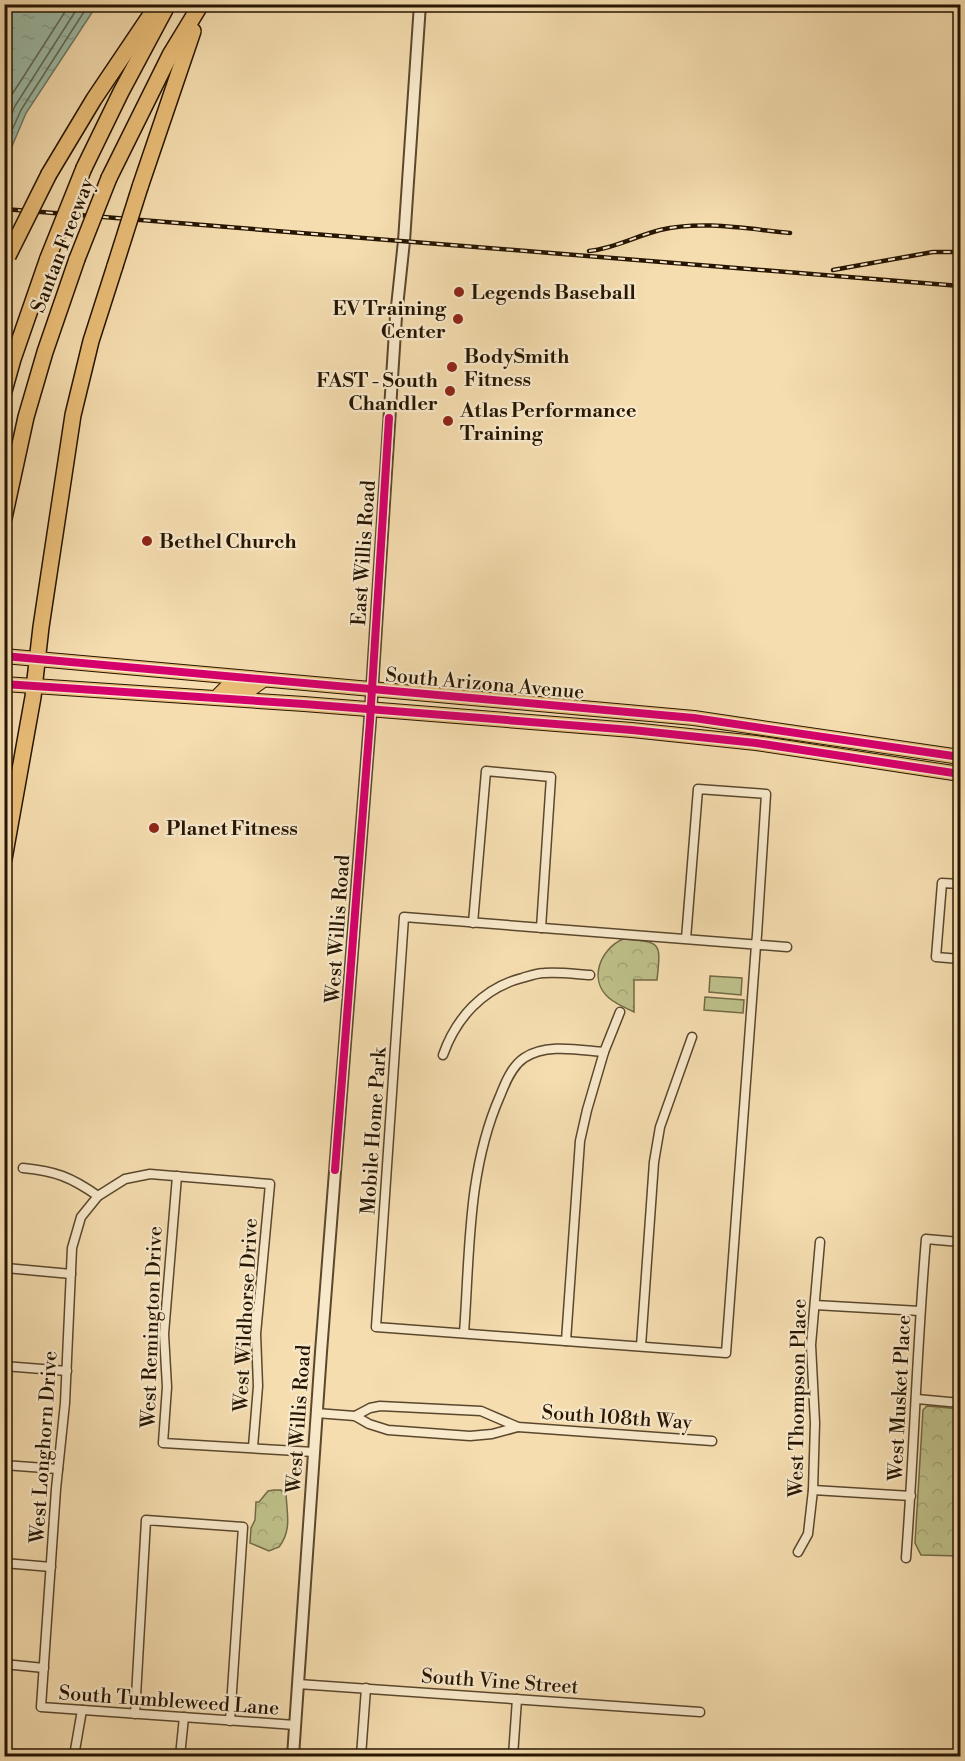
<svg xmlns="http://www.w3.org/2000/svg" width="965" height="1761" font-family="'Libre Bodoni',serif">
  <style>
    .grass { fill: #bec089; stroke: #726a46; stroke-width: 1.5 }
    .forest { fill: url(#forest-crowns); stroke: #726a46; stroke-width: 1.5 }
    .water { fill: url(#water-ripples); stroke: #6d7966; stroke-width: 1.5 }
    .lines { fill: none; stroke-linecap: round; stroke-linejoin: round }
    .shore { stroke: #616855; stroke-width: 1.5 }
    .minor-casing { stroke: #5a472d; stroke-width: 11 }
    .tertiary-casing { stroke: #5a472d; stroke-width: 14 }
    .primary-casing { stroke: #261502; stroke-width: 16 }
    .motorway-casing { stroke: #261502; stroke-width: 18 }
    .minor { stroke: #f8e9cb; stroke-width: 8 }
    .tertiary { stroke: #f8e9cb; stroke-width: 10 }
    .primary { stroke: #eabe78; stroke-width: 14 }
    .motorway { stroke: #eabe78; stroke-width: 15 }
    .rail-casing { stroke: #261502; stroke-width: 4.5 }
    .rail { stroke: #f8e9cb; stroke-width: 2; stroke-dasharray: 7; stroke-linecap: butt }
    .motorway-bridge-casing { stroke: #261502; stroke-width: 18; stroke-linecap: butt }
    .motorway-bridge { stroke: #eabe78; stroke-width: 15 }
    .cycleway-casing { stroke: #f8e9cb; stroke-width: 11 }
    .cycleway { stroke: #d6006c; stroke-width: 8 }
    .poi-dot { fill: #8f2418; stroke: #f8e9cb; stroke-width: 2 }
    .labels { text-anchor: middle; stroke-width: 4.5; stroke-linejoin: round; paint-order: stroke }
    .street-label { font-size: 20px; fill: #261502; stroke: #f8e9cb }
    .poi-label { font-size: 20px; font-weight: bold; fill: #261502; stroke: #f8e9cb; text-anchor: start }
  </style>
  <defs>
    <pattern id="forest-crowns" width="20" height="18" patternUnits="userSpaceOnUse" patternTransform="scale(1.5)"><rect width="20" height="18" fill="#bec089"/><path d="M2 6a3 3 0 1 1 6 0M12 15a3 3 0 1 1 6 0" fill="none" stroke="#a3a475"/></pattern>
    <pattern id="water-ripples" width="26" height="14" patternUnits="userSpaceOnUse" patternTransform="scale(1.5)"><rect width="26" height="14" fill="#9cbca8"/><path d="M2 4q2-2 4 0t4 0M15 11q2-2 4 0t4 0" fill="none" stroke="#86a18f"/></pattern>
  </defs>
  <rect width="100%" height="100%" fill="#f5ddaf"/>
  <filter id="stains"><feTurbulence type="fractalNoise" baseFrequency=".00333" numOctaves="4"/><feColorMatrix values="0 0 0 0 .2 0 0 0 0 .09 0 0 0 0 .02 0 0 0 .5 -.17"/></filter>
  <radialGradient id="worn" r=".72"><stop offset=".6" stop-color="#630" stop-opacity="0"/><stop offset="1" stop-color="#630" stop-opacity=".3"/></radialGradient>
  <!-- grass -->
  <g class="grass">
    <path d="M710,976l32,2 -1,17 -32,-3z"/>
    <path d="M705,997l39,3 -1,13 -39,-3z"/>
  </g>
  <!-- forest -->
  <g class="forest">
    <path d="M623,939c39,3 38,3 34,41h-23v32c-8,-4 -18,-8 -25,-14 -21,-18 -9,-49 14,-59z"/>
    <path d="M927,1406l33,3v147l-39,-1 -6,-12 8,-133z"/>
    <path d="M274,1490h7l5,4c1,20 6,36 -7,53l-10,4 -19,-8 1,-15 4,-8 1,-18h3l9,-11z"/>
  </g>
  <!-- water -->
  <path class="water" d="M5,4l92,1 -71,108 -21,50z"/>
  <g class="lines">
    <!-- shore -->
    <g class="shore">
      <path d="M4,107l66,-103"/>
      <path d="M4,130l11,-24 65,-102"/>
      <path d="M4,148l17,-38 68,-106"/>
    </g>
    <!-- minor casing -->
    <g class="minor-casing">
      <g id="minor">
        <path d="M960,884l-18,-1 -6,74 24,2"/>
        <path d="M473,923l13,-152 65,6 -10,151"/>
        <path d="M686,939l12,-150 68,5 -9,141 -1,10 -30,408 -350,-26 28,-410 344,27c13,1 26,2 39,3"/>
        <path d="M443,1055c13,-37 40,-67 79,-77 7,-2 15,-5 22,-5 16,-1 31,1 46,2"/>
        <path d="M23,1168c32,3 48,9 75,28"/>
        <path d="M177,1176l-13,158 3,53 -4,56 151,9"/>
        <path d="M6,1268l65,6"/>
        <path d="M815,1305l105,6"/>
        <path d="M464,1333c6,-80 3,-162 36,-237 5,-13 12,-30 24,-38 22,-15 55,-8 80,-6"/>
        <path d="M566,1341l14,-200 7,-31 17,-58 16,-40"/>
        <path d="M641,1346l13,-184 6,-35 32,-90"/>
        <path d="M4,1366l63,5"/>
        <path d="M917,1399l43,4"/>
        <path d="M316,1413l39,3 14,8 19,6 82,6 22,-2 26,-7"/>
        <path d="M355,1416l15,-8 10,-2 101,5 37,16 194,14"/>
        <path d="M253,1447l5,-61 -2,-52 14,-150 -120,-10 -25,5 -27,17 -17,21 -9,31 -7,155 -9,86 -15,218 254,18"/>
        <path d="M4,1465l54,4"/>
        <path d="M813,1490l98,6"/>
        <path d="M798,1552l10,-18 5,-44 2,-67 -4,-78 9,-103"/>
        <path d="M906,1558c8,-106 11,-213 20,-319l34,3"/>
        <path d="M4,1563l47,4"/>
        <path d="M4,1664l40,4"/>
        <path d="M298,1684l402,28"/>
        <path d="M135,1714l11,-194 97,7 -13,194"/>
        <path d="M74,1756l8,-46"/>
        <path d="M180,1756l4,-39"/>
        <path d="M361,1756l5,-68"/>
        <path d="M448,1756h14"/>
        <path d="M513,1756l4,-57"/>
      </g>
    </g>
    <!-- tertiary casing -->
    <g class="tertiary-casing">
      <path id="tertiary" d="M293,1756l28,-404 49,-631 26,-405 8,-75 16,-237"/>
    </g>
    <!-- primary casing -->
    <g class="primary-casing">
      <g id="primary">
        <path d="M4,656l690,62 266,39"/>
        <path d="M4,684l300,20 328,26 124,13 204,31"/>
        <path d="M217,697l10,-10 25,1 11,-8"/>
      </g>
    </g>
    <!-- motorway casing -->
    <g class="motorway-casing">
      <g id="motorway">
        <path d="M84,168l37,-76 47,-88"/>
        <path d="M49,174l45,-75 64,-95"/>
        <path d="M109,178l61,-123 31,-51"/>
        <path d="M140,187l53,-156"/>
        <path d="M4,391l9,-32 35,-101"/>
        <path d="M4,518l22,-101 19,-65 32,-93"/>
        <path d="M4,859l29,-162 8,-70 32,-212 18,-74 24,-75"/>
      </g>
    </g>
    <!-- minor -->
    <use href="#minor" class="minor"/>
    <!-- tertiary -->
    <use href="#tertiary" class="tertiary"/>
    <!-- primary -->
    <use href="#primary" class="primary"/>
    <!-- motorway -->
    <use href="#motorway" class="motorway"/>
    <!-- rail casing -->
    <g class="rail-casing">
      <g id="rail">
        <path d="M4,209l956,77"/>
        <path d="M589,251c26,-3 47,-15 71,-21 42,-10 88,-1 130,3"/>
        <path d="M833,270l100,-18h27"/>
      </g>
    </g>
    <!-- rail -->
    <use href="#rail" class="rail"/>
    <!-- motorway-bridge casing -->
    <g class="motorway-bridge-casing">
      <g id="motorway-bridge">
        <path d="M8,256l41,-82"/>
        <path d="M48,258l36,-90"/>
        <path d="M77,259l32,-81"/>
        <path d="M115,266l25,-79"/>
      </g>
    </g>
    <!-- motorway-bridge -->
    <use href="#motorway-bridge" class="motorway-bridge"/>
    <!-- cycleway casing -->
    <g class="cycleway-casing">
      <g id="cycleway">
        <path d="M4,656l690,62 266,39"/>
        <path d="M4,684l300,20 328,26 124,13 204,31"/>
        <path d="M335,1170l35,-449 19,-303"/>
      </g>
    </g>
    <!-- cycleway -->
    <use href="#cycleway" class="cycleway"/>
  </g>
  <!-- markers -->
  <g class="poi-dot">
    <circle cx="459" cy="292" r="6"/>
    <circle cx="458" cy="319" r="6"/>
    <circle cx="452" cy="367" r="6"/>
    <circle cx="450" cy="391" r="6"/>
    <circle cx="448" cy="421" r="6"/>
    <circle cx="147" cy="541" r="6"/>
    <circle cx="154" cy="828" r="6"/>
  </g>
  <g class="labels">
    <!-- street labels -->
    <g class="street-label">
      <text transform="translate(62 245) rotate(-69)" y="7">Santan Freeway</text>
      <text transform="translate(363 553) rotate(-86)" y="7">East Willis Road</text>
      <text transform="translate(485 683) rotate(5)" y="7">South Arizona Avenue</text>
      <text transform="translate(337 929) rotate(-86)" y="7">West Willis Road</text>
      <text transform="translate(373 1131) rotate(-86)" y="7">Mobile Home Park</text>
      <text transform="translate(245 1315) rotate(-87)" y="7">West Wildhorse Drive</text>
      <text transform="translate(151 1327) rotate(-88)" y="7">West Remington Drive</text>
      <text transform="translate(797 1398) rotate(-89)" y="7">West Thompson Place</text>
      <text transform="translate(899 1398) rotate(-87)" y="7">West Musket Place</text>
      <text transform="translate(617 1417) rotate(4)" y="7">South 108th Way</text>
      <text transform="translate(298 1419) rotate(-86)" y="7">West Willis Road</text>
      <text transform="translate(43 1447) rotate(-86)" y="7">West Longhorn Drive</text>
      <text transform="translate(500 1681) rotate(4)" y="7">South Vine Street</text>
      <text transform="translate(169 1700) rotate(4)" y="7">South Tumbleweed Lane</text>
    </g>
    <!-- poi labels -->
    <g class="poi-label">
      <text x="471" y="299">Legends Baseball</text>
      <text x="446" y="315" text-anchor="end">EV Training<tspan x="446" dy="23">Center</tspan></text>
      <text x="464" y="363">BodySmith<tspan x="464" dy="23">Fitness</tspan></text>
      <text x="438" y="387" text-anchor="end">FAST - South<tspan x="438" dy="23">Chandler</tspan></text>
      <text x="460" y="417">Atlas Performance<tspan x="460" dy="23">Training</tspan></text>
      <text x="159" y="548">Bethel Church</text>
      <text x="166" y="835">Planet Fitness</text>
    </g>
  </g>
  <!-- margin -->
  <rect width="965" height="1761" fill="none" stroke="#f5ddaf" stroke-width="24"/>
  <rect x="6" y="6" width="953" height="1749" fill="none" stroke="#261502" stroke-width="3"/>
  <rect x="12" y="12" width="941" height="1737" fill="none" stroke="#261502" stroke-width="1.5"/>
  <rect width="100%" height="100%" filter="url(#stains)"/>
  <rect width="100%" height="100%" fill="url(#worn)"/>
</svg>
